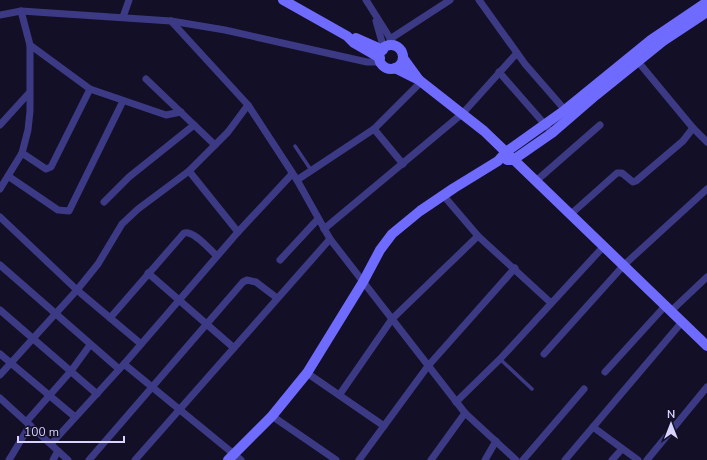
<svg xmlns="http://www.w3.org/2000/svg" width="707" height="460" font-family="'Nunito Sans',sans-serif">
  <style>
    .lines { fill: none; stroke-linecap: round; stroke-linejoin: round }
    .lane { stroke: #3d3a85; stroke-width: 3.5 }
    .street { stroke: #3d3a85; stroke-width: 7 }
    .secondary { stroke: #6f6bff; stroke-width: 10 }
  </style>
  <rect width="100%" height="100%" fill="#130f26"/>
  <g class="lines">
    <!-- lane -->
    <g class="lane">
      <path d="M295,146l16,24"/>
      <path d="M500,359l32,30"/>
    </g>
    <!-- street -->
    <g class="street">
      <path d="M366,0l29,46"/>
      <path d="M479,0l46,64 40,46"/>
      <path d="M0,15l21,-4 150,10 54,9 124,28 18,4h14"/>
      <path d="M123,17l6,-17"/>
      <path d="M171,21l77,84 49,75 33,59 135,174 51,47"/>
      <path d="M376,21l8,28"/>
      <path d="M390,39l60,-39"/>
      <path d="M30,45l60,44 76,26 15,-3"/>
      <path d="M635,58l58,70 14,14"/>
      <path d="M499,72l49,56"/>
      <path d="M146,79l69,66"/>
      <path d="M0,125l29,-32"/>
      <path d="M374,129l29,35"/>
      <path d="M22,153l24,16 5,-2 39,-78"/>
      <path d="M189,171l49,61"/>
      <path d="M8,176l50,34 11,1 54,-110"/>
      <path d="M297,180l77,-51 47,-47"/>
      <path d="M536,181l64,-56"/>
      <path d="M0,189l22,-36 6,-23 2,-19v-66l-9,-34"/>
      <path d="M443,195l35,41 73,67"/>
      <path d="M104,202l25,-25 65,-52"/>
      <path d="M571,214l46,-41h5l11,9 3,-1 47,-40 10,-13"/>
      <path d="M0,217l77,73 64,54"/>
      <path d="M324,229l139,-116 54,-60"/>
      <path d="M280,260l38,-41"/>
      <path d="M0,265l119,104"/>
      <path d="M148,273l86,75"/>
      <path d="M0,310l97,84"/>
      <path d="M671,311l36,-34"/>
      <path d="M110,318l74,-85c10,-3 26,17 33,23"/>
      <path d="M0,354l75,63"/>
      <path d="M544,354l80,-89 83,-76"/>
      <path d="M124,364l117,96"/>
      <path d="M605,372l61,-67"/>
      <path d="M307,373l77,53"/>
      <path d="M0,375l77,-85 21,-26 24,-40 16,-15 51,-38 39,-39 20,-27"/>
      <path d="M340,394l52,-75 86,-83"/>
      <path d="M0,398l68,62"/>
      <path d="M456,402l44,-43 104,-113"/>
      <path d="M272,416l64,44"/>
      <path d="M27,421l44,-50 19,-26"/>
      <path d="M593,427l45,33"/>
      <path d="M51,444l73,-80 114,-132 54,-58"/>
      <path d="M9,460l21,-35"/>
      <path d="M53,460l5,-9"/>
      <path d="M89,460l154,-178 4,-2 9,2 21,16"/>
      <path d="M135,460l195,-221"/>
      <path d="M359,460l69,-94 87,-98"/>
      <path d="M431,460l34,-47"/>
      <path d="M485,460l11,-19"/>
      <path d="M523,460l61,-71"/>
      <path d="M565,460l117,-138"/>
      <path d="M612,460l10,-11"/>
      <path d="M647,460l60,-73"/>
    </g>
    <!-- secondary -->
    <g class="secondary">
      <path d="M283,0l64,36 7,7 26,15"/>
      <path d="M356,38l27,12"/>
      <circle cx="391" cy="57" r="12"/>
      <path d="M403,58l16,22"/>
      <path d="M395,68l24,12 65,51 223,215"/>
      <path d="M507,160h6l39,-27 44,-38 67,-54 44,-29"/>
      <path d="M228,460l44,-44 35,-43 56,-91 17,-32 12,-16 28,-23 34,-23 44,-27 8,-9 59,-42 86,-70 56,-38"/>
    </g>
  </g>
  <!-- north arrow -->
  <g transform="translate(671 424)" stroke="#130f26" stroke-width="3" paint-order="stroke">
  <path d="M0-3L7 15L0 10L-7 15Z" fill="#d9d4ff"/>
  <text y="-6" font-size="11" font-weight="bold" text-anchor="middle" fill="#d9d4ff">N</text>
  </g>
  <!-- scale -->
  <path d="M18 436v6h106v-6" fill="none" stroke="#d9d4ff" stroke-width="2"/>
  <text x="24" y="436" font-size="12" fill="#d9d4ff" stroke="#130f26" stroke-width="3" paint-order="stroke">100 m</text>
</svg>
